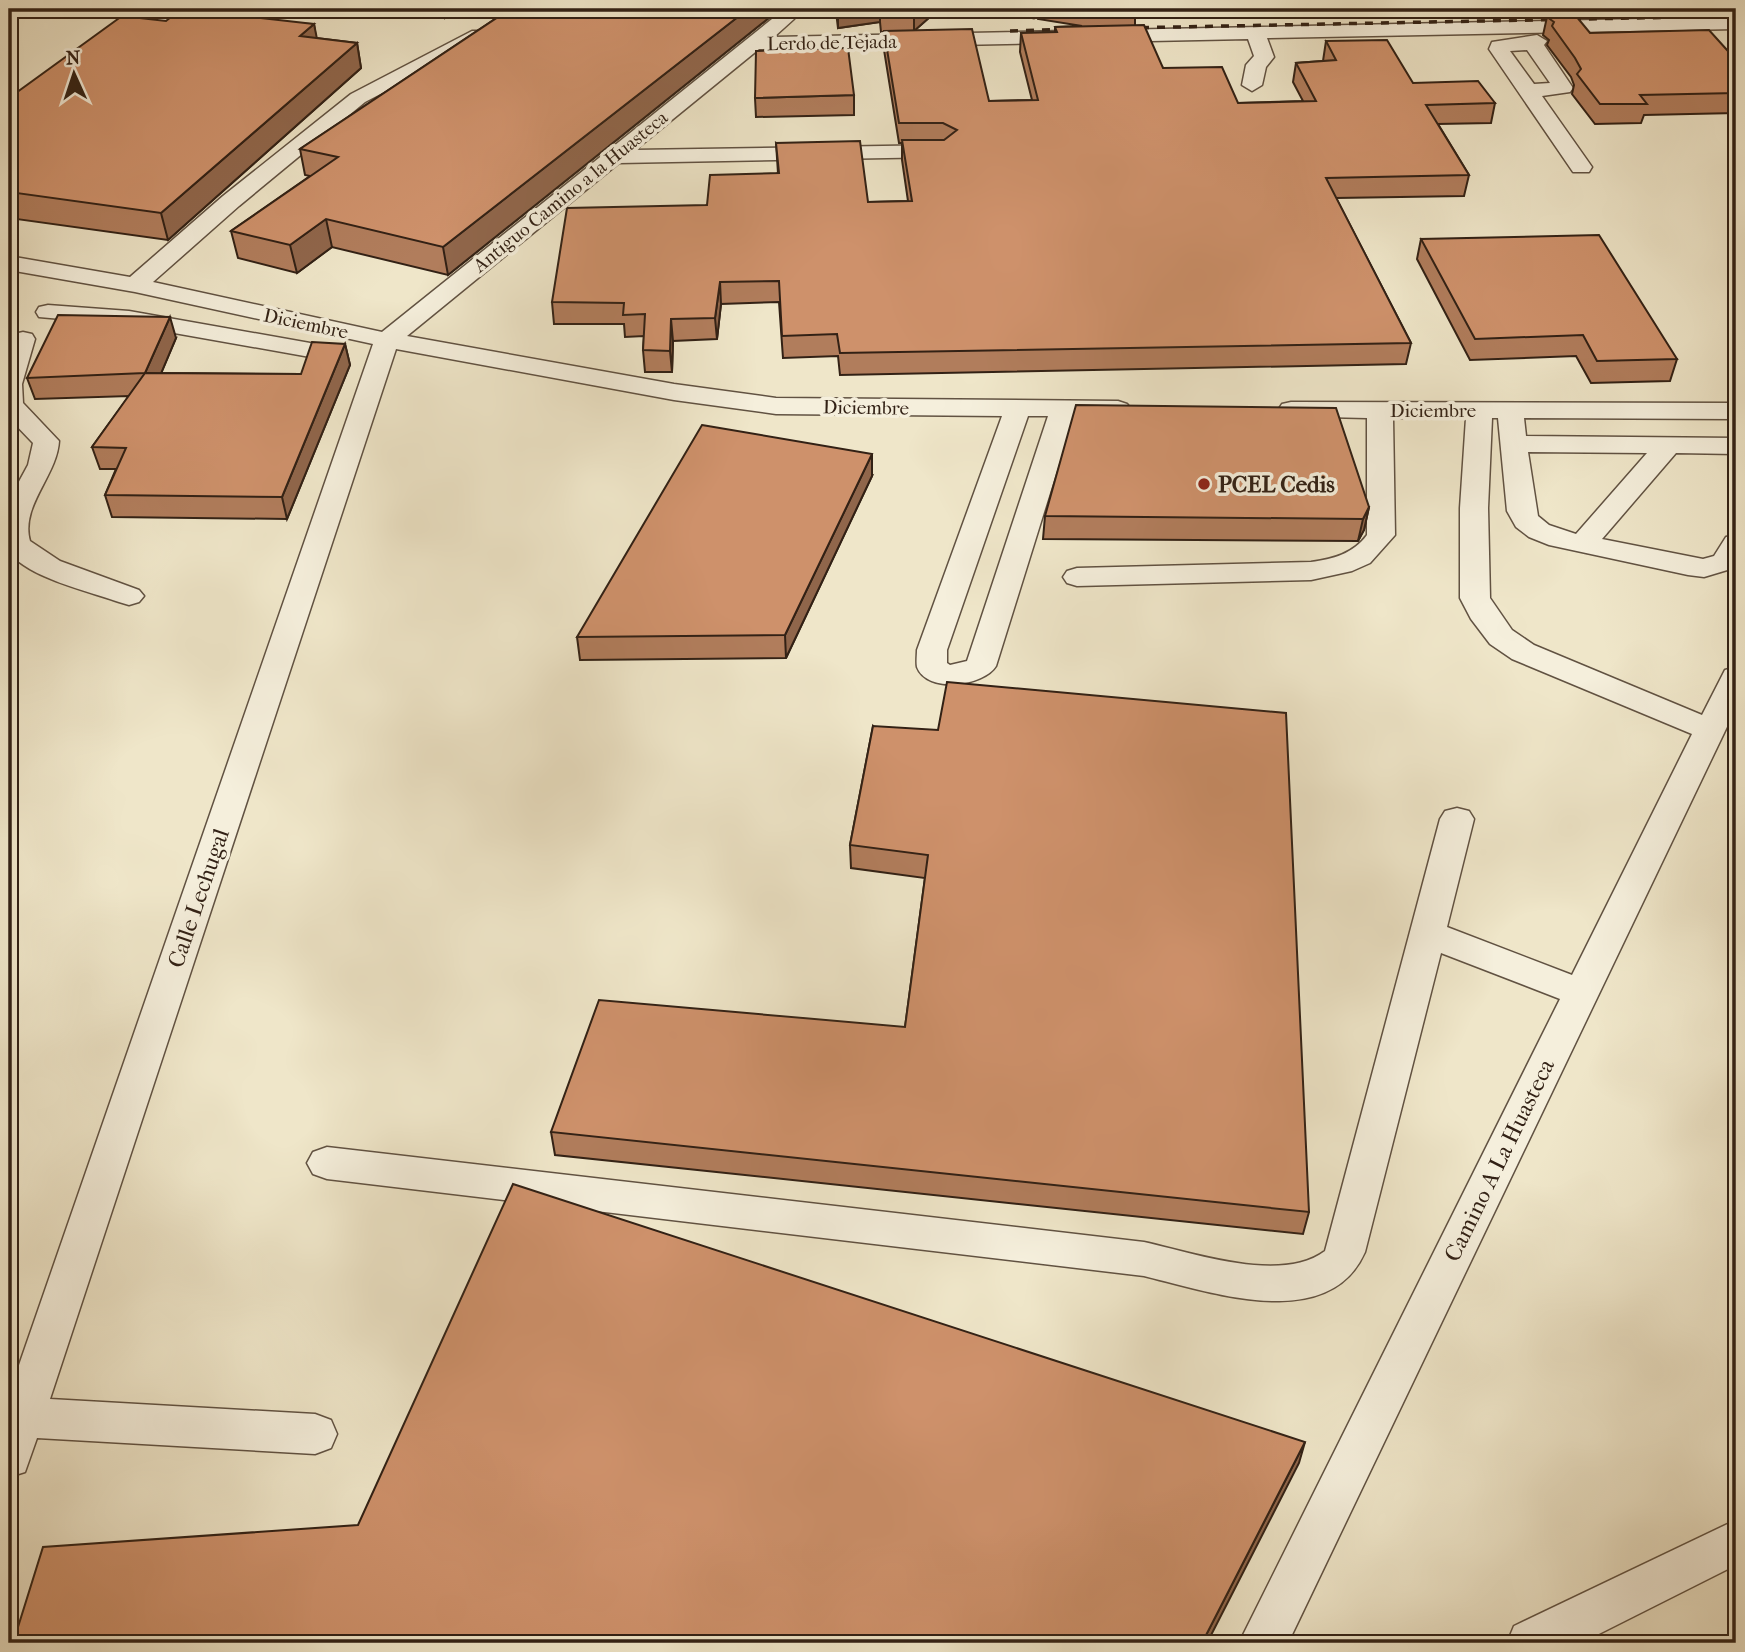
<svg xmlns="http://www.w3.org/2000/svg" width="1745" height="1652" font-family="'IM FELL French Canon',serif">
  <style>
    .lines { fill: none; stroke-linecap: round; stroke-linejoin: round }
    .minor-casing { stroke: #615242; stroke-width: 3 }
    .minor { fill: #f5efdc; fill-rule: evenodd }
    .rail { stroke: #322115; stroke-width: 3.5; stroke-dasharray: 8 8; stroke-linecap: butt }
    .wall { fill: #b17d5c; stroke: #322115; stroke-width: 2 }
    .shaded-wall { fill: #90664b; stroke: #322115; stroke-width: 2 }
    .building { fill: #ce916b; stroke: #322115; stroke-width: 2 }
    .poi-dot { fill: #8f2418; stroke: #f5efdc; stroke-width: 2.5 }
    .labels { text-anchor: middle; stroke-width: 7; stroke-linejoin: round; paint-order: stroke }
    .far-street-label { font-size: 19px; fill: #322115; stroke: #f5efdc }
    .poi-label { font-size: 23px; font-weight: bold; fill: #322115; stroke: #f5efdc; text-anchor: start }
    .street-label { font-size: 23px; fill: #322115; stroke: #f5efdc }
  </style>
  <rect width="100%" height="100%" fill="#efe6c9"/>
  <filter id="stains"><feTurbulence type="fractalNoise" baseFrequency=".00286" numOctaves="4"/><feColorMatrix values="0 0 0 0 .2 0 0 0 0 .09 0 0 0 0 .02 0 0 0 .5 -.17"/></filter>
  <radialGradient id="worn" r=".72"><stop offset=".6" stop-color="#630" stop-opacity="0"/><stop offset="1" stop-color="#630" stop-opacity=".3"/></radialGradient>
  <g class="lines">
    <!-- minor casing -->
    <g class="minor-casing">
      <g id="minor">
        <path d="M90,9h138l3,4c-13,16 -109,4 -132,2z"/>
        <path d="M1025,9h18v3l-9,6 -7,-2z"/>
        <path d="M784,13l10,6 -20,18 962,-20v12l-469,9 7,19 -8,10 -4,18 -10,6 -10,-6 4,-20 8,-9 -6,-17 -489,10 -124,101 308,-5 11,6 -11,6 -324,6 -212,173 267,48 102,14 342,3 9,3 4,5 -4,5 -53,2 -78,250c-12,20 -69,28 -79,1 -1,-5 0,-12 0,-17l85,-234 -226,-2 -102,-14 -278,-51 -346,1050 265,15 16,6 6,14 -6,14 -16,6 -278,-16 -12,34 -16,5v-83l364,-1050 -238,-52 -126,-22v-14l121,21 93,-81 128,-102 121,-63h14l3,4 -3,4 -121,63 -126,104 -86,76 229,50 395,-317zM1028,416h20l-81,245 -17,4 -3,-2v-13z"/>
        <path d="M1537,35l10,6 -3,4 29,43 -3,4 -28,4 50,71 -3,5h-16l-84,-123 3,-7zM1527,50l23,33 -16,1 -24,-33z"/>
        <path d="M48,305l81,6 181,32 9,2 3,5 -3,5 -9,2 -181,-32 -90,-8 -3,-5 3,-5z"/>
        <path d="M23,332l9,2 3,5 -13,45 1,19 36,38c-2,35 -39,65 -29,100l30,20 79,29 5,6 -5,6 -10,3 -10,-3c-31,-11 -90,-24 -110,-50v-52l19,-35 5,-22 -24,-25v-73l5,-11z"/>
        <path d="M1291,402l445,1v16l-212,-1 2,18 210,2v16l-60,-1 -74,86 101,20 11,-3 12,-19 10,-2 -2,33 -30,9 -16,-2 -139,-30 -20,-8 -13,-10 -9,-16 -9,-93h-6l-4,90 2,90 22,32 22,15 168,70 23,-45 11,-3v41l-448,935h-49l321,-644 -119,-46 -76,299c-36,82 -155,40 -221,24l-817,-97 -14,-5 -6,-11 6,-11 14,-5 817,95c50,11 137,42 181,9l115,-432 5,-8 12,-3 12,3 5,8 -27,108 125,48 120,-241 -180,-75 -22,-15 -19,-25 -11,-21v-90l6,-90h-73l2,117 -25,28 -18,8 -41,9 -234,6 -10,-3 -4,-6 4,-6 10,-3 234,-6c22,-3 42,-8 56,-27v-117l-85,-2 -4,-6 4,-6zM1528,452l119,1 -71,81 -27,-9 -11,-9z"/>
        <path d="M1736,1520v45l-155,78h-74l7,-17z"/>
      </g>
    </g>
    <!-- minor -->
    <use href="#minor" class="minor"/>
    <!-- rail -->
    <g class="rail">
      <path d="M1125,28l611,-12"/>
      <path d="M1010,31l63,-2"/>
    </g>
  </g>
  <!-- wall -->
  <g class="wall">
    <path d="M384,9h73l-12,9z"/>
    <path d="M510,9h429l-24,21 74,71 43,-1 -12,-48 1,-19 34,-1v-5l27,-1 -44,-7v-10h355l-258,8v8l28,43 75,35 65,-2 -10,-19 3,-19 27,-2 3,-20 87,42 82,20 -4,20 -53,1 31,51 -5,21 -128,2 75,145 -5,21 -566,11 -2,-19 -55,2 -4,-56 -58,2 -4,35 -44,2 -1,31h-27l-2,-22 1,-14 -19,1 -1,-13h-70l-2,-22 155,-97 71,-32 -2,-30 92,59 40,-1 -6,-41v-17h-3l-15,-93v-18h-3l-1,-10 -42,6 -2,-16 -53,-2 -8,3 -327,262 -116,-28 -35,26 -59,-15 -7,-27 79,-55 -5,-1 -5,-26z"/>
    <path d="M1006,9h19l-1,7 -18,-3z"/>
    <path d="M1547,17l43,16 146,27v53l-92,2 -3,8 -46,1 -23,-30 2,-9 -3,-8 -24,-32 2,-5 -6,-5z"/>
    <path d="M166,21l148,3 2,14 41,5 4,25 -193,172 -159,-22v-120z"/>
    <path d="M854,95v20l-98,2 -1,-19z"/>
    <path d="M1421,239l256,120 -7,22 -79,2 -15,-27 -106,4 -53,-101z"/>
    <path d="M176,338l-15,35 140,1 44,-30 5,21 -63,154 -175,-2 -7,-22 11,-26h-16l-8,-22 37,-51 -94,3 -8,-21z"/>
    <path d="M872,476l-86,182 -206,2 -3,-23z"/>
    <path d="M1369,507l-5,23 -6,11 -315,-2 2,-23z"/>
    <path d="M873,726l436,486 -6,22 -748,-79 -4,-23 354,-105 20,-149 -74,-10 -1,-23z"/>
    <path d="M1736,753v31l-7,-15z"/>
  </g>
  <!-- shaded-wall -->
  <g class="shaded-wall">
    <path d="M444,9h13l-12,9z"/>
    <path d="M748,9h35v1l-8,3 -327,262 -5,-28z"/>
    <path d="M838,9h42v13l-42,6z"/>
    <path d="M914,9h25l-25,22z"/>
    <path d="M314,24l5,25 -19,-13z"/>
    <path d="M357,43l4,25 -193,172 -7,-27z"/>
    <path d="M326,219l6,28 -35,26 -7,-28z"/>
    <path d="M720,282l1,22 -4,35 -2,-21z"/>
    <path d="M170,317l6,21 -24,57 -7,-22z"/>
    <path d="M671,319l2,22 -1,31 -2,-21z"/>
    <path d="M345,344l5,21 -63,154 -5,-22z"/>
    <path d="M872,454v22l-86,182 -1,-23z"/>
    <path d="M1369,507l-5,23 -6,11 5,-22z"/>
    <path d="M1305,1442l-6,21 -92,180h-5z"/>
  </g>
  <!-- building -->
  <g class="building">
    <path d="M181,9l133,15 -14,12 57,7 -196,170 -152,-21v-94l113,-82 44,5z"/>
    <path d="M510,9h238l-305,238 -117,-28 -36,26 -59,-14 107,-74 -38,-8z"/>
    <path d="M1576,16l14,17 119,-3 27,30v33l-96,2 7,9h-47l-23,-30 4,-5 -6,-11 -23,-32 2,-4 -7,-5z"/>
    <path d="M1144,25l19,43 59,-1 16,36 78,-2 -20,-38 40,-3 -10,-19 61,-1 26,43 65,-2 17,22 -69,2 43,70 -143,3 85,165 -571,10 -3,-19 -55,2 -3,-55 -59,1 -5,36 -44,1 -1,32 -27,-1 2,-36 -22,1 1,-12 -72,-1 15,-94 140,-3 3,-30 69,-2 -3,-30 84,-2 8,61 44,-1 -10,-61h42l13,-10 -14,-7h-44l-15,-92 88,-2 17,72 49,-1 -17,-67 36,-1 -2,-5z"/>
    <path d="M848,48l6,47 -99,3 1,-47z"/>
    <path d="M1599,235l78,124 -80,2 -14,-26 -108,4 -54,-100z"/>
    <path d="M58,315l112,2 -25,56 -118,5z"/>
    <path d="M312,342l33,2 -63,153 -177,-2 21,-47 -34,-1 53,-74 156,1z"/>
    <path d="M1076,405l260,3 33,99 -6,12 -318,-3z"/>
    <path d="M702,425l170,29 -87,181 -208,2z"/>
    <path d="M947,682l339,31 23,499 -758,-80 48,-132 306,27 23,-172 -78,-10 23,-119 65,4z"/>
    <path d="M513,1184l792,258 -103,201h-1189l30,-96 315,-22z"/>
  </g>
  <!-- markers -->
  <circle class="poi-dot" cx="1204" cy="484" r="7"/>
  <g class="labels">
    <!-- far-street labels -->
    <g class="far-street-label">
      <text transform="translate(832 42) rotate(-1)" y="7">Lerdo de Tejada</text>
      <text transform="translate(570 191) rotate(-39)" y="7">Antiguo Camino a la Huasteca</text>
      <text transform="translate(306 323) rotate(12)" y="7">Diciembre</text>
      <text transform="translate(866 407) rotate(1)" y="7">Diciembre</text>
      <text x="1433" y="417">Diciembre</text>
    </g>
    <!-- poi labels -->
    <g class="poi-label">
      <text x="1218" y="492">PCEL Cedis</text>
    </g>
    <!-- street labels -->
    <g class="street-label">
      <text transform="translate(198 898) rotate(-71)" y="8">Calle Lechugal</text>
      <text transform="translate(1499 1160) rotate(-64)" y="8">Camino A La Huasteca</text>
    </g>
  </g>
  <!-- margin -->
  <rect width="1745" height="1652" fill="none" stroke="#efe6c9" stroke-width="35"/>
  <rect x="10" y="10" width="1724" height="1631" fill="none" stroke="#322115" stroke-width="3.5"/>
  <rect x="18" y="18" width="1710" height="1617" fill="none" stroke="#322115" stroke-width="2"/>
  <!-- north arrow -->
  <g transform="translate(74 74) rotate(357)" stroke="#f5efdc" stroke-width="5" paint-order="stroke">
  <path d="M0-5L12 26L0 18L-12 26Z" fill="#322115"/>
  <text y="-10" font-size="19" font-weight="bold" text-anchor="middle" fill="#322115">N</text>
  </g>
  <rect width="100%" height="100%" filter="url(#stains)"/>
  <rect width="100%" height="100%" fill="url(#worn)"/>
</svg>
